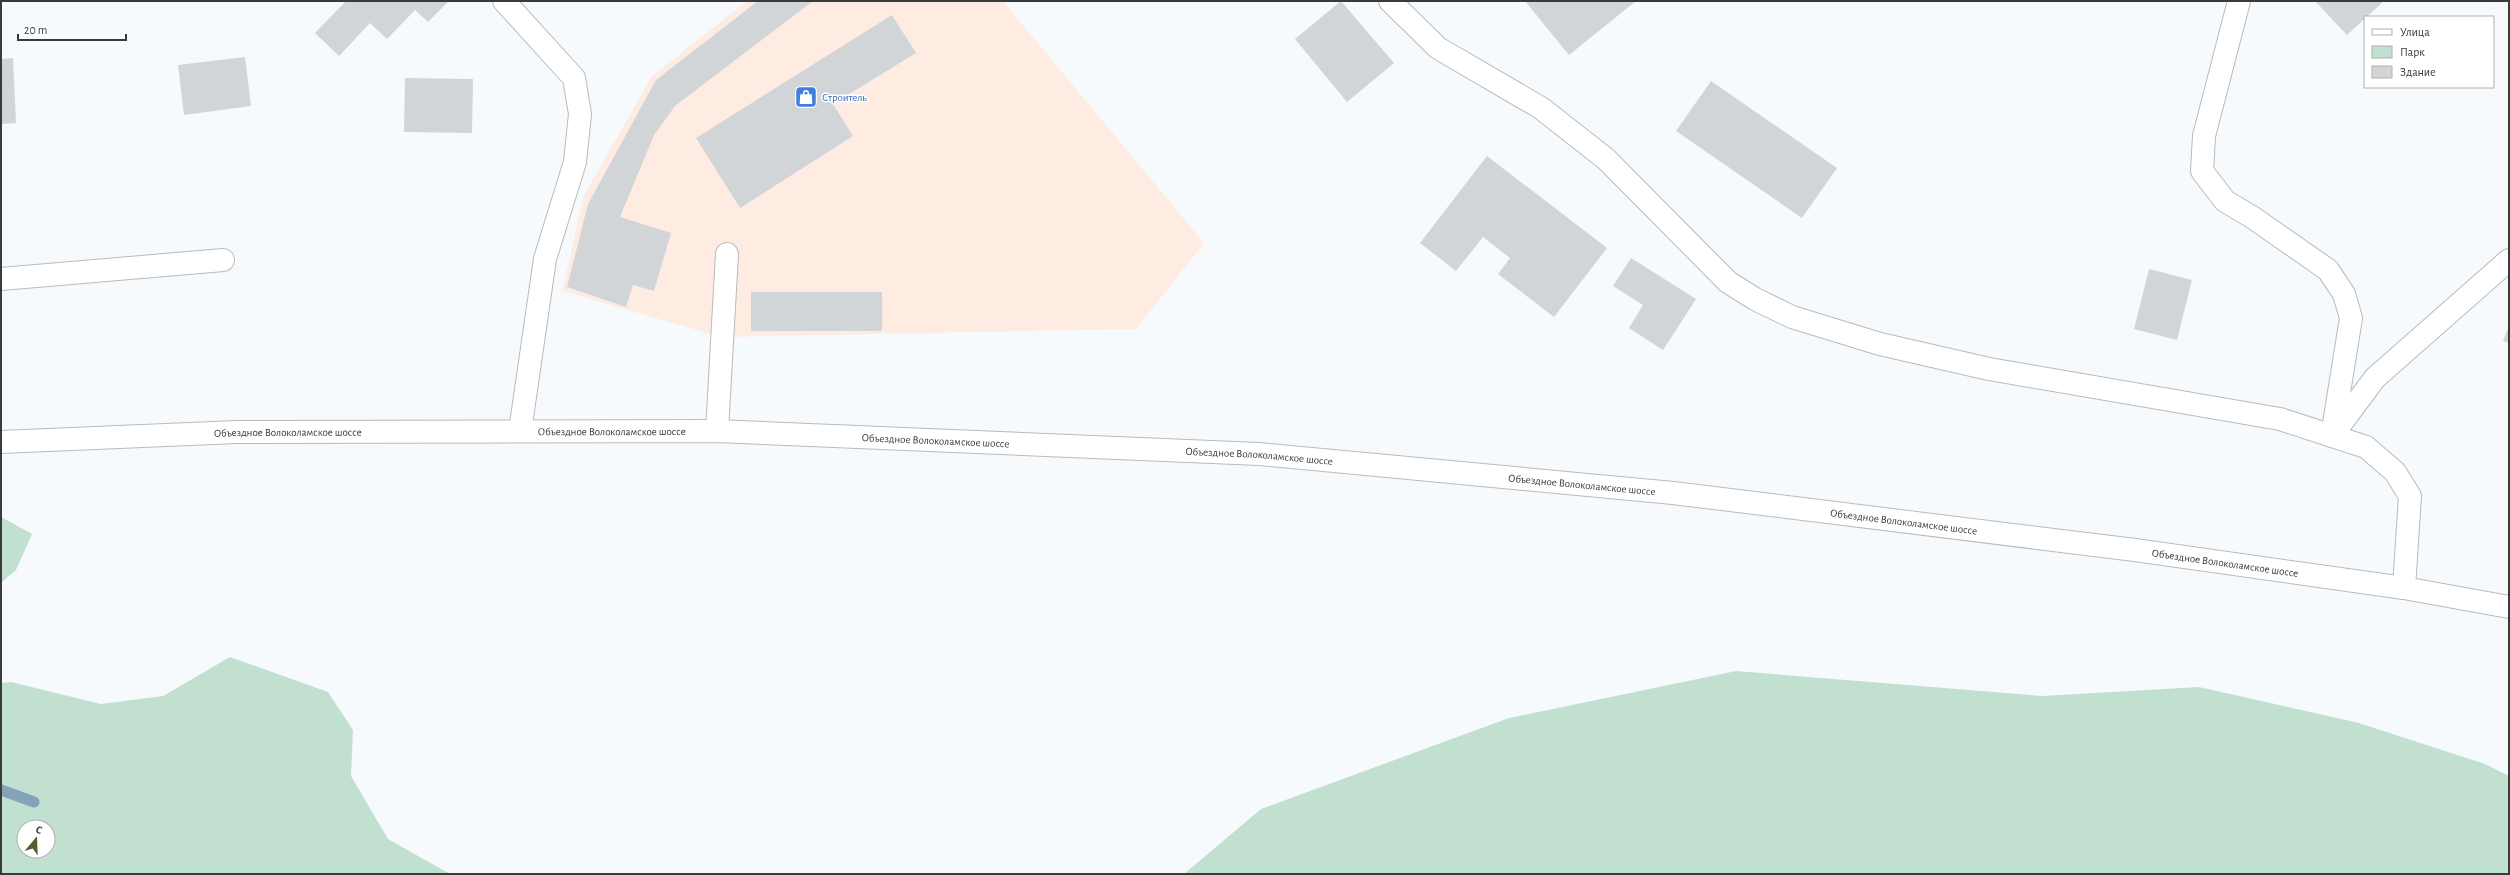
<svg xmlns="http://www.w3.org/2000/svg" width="2510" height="875" font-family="'Alegreya Sans',sans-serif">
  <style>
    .commercial { fill: #feece2 }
    .green { fill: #c2e0d0; fill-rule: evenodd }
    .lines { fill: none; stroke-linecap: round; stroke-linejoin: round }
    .stream { stroke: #84a2b8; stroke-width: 11 }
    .building { fill: #d2d5d8 }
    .minor-casing { stroke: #b8bbbe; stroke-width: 24 }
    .major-casing { stroke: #b8bbbe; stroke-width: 24 }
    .minor { stroke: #fff; stroke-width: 22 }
    .major { stroke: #fff; stroke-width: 22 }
    .labels { text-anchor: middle; stroke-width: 3; stroke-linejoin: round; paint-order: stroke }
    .shop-label { font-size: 11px; fill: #366cbe; stroke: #fff; text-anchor: start }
    .street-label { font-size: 11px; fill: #393a3b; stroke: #fff }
  </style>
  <rect width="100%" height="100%" fill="#f7fafd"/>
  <!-- commercial -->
  <path class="commercial" d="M747,1h256l201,242 -68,86 -415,8 -159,-46 22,-96 68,-119z"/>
  <!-- green -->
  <g class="green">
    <path d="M1,517l31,17 -16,36 -15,13z"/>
    <path d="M230,657l98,35 25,38 -2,46 37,63 62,35h-449v-191l10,-1 90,22 62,-8zM24,827h24v24h-24z"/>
    <path d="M1736,671l306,25 157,-9 160,36 126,41 24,12v98h-1325l77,-65 248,-91z"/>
  </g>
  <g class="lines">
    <!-- stream -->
    <path class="stream" d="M1,790l33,12"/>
  </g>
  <!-- building -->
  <g class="building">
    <path d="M346,1h103l-21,21 -13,-12 -28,29 -17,-16 -31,33 -24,-23z"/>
    <path d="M758,1h55l-138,105 -21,29 -34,82 51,16 -17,58 -21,-6 -7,22 -59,-20 21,-83 68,-124z"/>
    <path d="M1341,1l53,62 -47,39 -52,-63z"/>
    <path d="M1525,1h111l-67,54z"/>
    <path d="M2315,1h69l-37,34z"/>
    <path d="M892,15l24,38 -83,51 20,32 -113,72 -44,-70z"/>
    <path d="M245,57l6,49 -67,9 -6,-50z"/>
    <path d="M13,58l3,65 -15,1v-65z"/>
    <path d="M405,78l68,1 -1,54 -68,-1z"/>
    <path d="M1711,81l126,87 -35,50 -126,-87z"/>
    <path d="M1487,156l120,92 -53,69 -56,-43 12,-16 -27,-21 -27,34 -36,-28z"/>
    <path d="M1631,258l65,41 -33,51 -34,-22 14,-23 -30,-19z"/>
    <path d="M2149,269l43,11 -15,60 -43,-11z"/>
    <rect x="751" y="292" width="131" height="39"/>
    <path d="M2509,326v17l-6,-2z"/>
  </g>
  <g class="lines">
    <!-- minor casing -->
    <g class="minor-casing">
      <g id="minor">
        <path d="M504,1l70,77 6,36 -5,48 -30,97 -25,172"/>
        <path d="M1390,1l48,47 103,60 65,51 122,123 27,17 37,18 88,27 109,25 291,50 86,28 29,25 15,24 -6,92"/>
        <path d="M2239,1l-35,135 -2,35 23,30 27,16 76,53 16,24 7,24 -19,118"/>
        <path d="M1,279l222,-19"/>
        <path d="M717,431l10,-177"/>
        <path d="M2334,433l41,-55 134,-118"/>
      </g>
    </g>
    <!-- major casing -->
    <g class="major-casing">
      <g id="major">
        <path id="s1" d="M1,442l236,-10 480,-1 542,23 414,39 462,57 269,38 105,19"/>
      </g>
    </g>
    <!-- minor -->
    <use href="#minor" class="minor"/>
    <!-- major -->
    <use href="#major" class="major"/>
  </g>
  <!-- icons -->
  <defs>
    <g id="shop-square" transform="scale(1.15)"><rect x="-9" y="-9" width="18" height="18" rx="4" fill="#3f7fe0" stroke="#fff"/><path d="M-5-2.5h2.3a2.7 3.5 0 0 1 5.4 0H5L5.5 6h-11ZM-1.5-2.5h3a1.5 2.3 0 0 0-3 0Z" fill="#fff"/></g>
  </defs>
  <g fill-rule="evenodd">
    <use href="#shop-square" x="806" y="97"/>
  </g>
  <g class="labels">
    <!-- shop labels -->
    <g class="shop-label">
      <text x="822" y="101">Строитель</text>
    </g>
    <!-- street labels -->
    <g class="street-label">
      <text dy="4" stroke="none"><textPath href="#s1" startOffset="611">Объездное Волоколамское шоссе</textPath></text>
      <text dy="4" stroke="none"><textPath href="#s1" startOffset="287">Объездное Волоколамское шоссе</textPath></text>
      <text dy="4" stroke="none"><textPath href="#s1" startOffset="935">Объездное Волоколамское шоссе</textPath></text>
      <text dy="4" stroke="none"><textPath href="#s1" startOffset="1259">Объездное Волоколамское шоссе</textPath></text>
      <text dy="4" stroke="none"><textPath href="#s1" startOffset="1583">Объездное Волоколамское шоссе</textPath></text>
      <text dy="4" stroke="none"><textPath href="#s1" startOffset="1907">Объездное Волоколамское шоссе</textPath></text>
      <text dy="4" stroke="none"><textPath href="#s1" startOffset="2231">Объездное Волоколамское шоссе</textPath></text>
    </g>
  </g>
  <!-- border -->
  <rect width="2510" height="875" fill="none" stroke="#393a3b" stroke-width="4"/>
  <!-- legend -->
  <rect x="2364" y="16" width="130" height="72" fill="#ffffff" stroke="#b0b0b1"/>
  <rect x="2372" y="29" width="20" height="6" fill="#ffffff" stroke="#b0b0b1"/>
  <text x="2400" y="36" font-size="12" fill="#393a3b">Улица</text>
  <rect x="2372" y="46" width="20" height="12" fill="#c2e0d0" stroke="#b0b0b1"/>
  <text x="2400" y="56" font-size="12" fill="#393a3b">Парк</text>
  <rect x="2372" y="66" width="20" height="12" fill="#d2d5d8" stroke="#b0b0b1"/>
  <text x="2400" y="76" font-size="12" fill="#393a3b">Здание</text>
  <!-- north arrow -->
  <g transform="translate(36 839) rotate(19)"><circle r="19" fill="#ffffff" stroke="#b0b0b1"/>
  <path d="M0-3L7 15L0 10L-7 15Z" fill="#565d2c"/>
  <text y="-6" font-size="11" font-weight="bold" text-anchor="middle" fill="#393a3b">С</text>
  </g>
  <!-- scale -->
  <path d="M18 34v6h108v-6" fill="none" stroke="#393a3b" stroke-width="2"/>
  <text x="24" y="34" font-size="12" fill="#393a3b" stroke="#ffffff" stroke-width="3" paint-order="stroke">20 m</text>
</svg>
